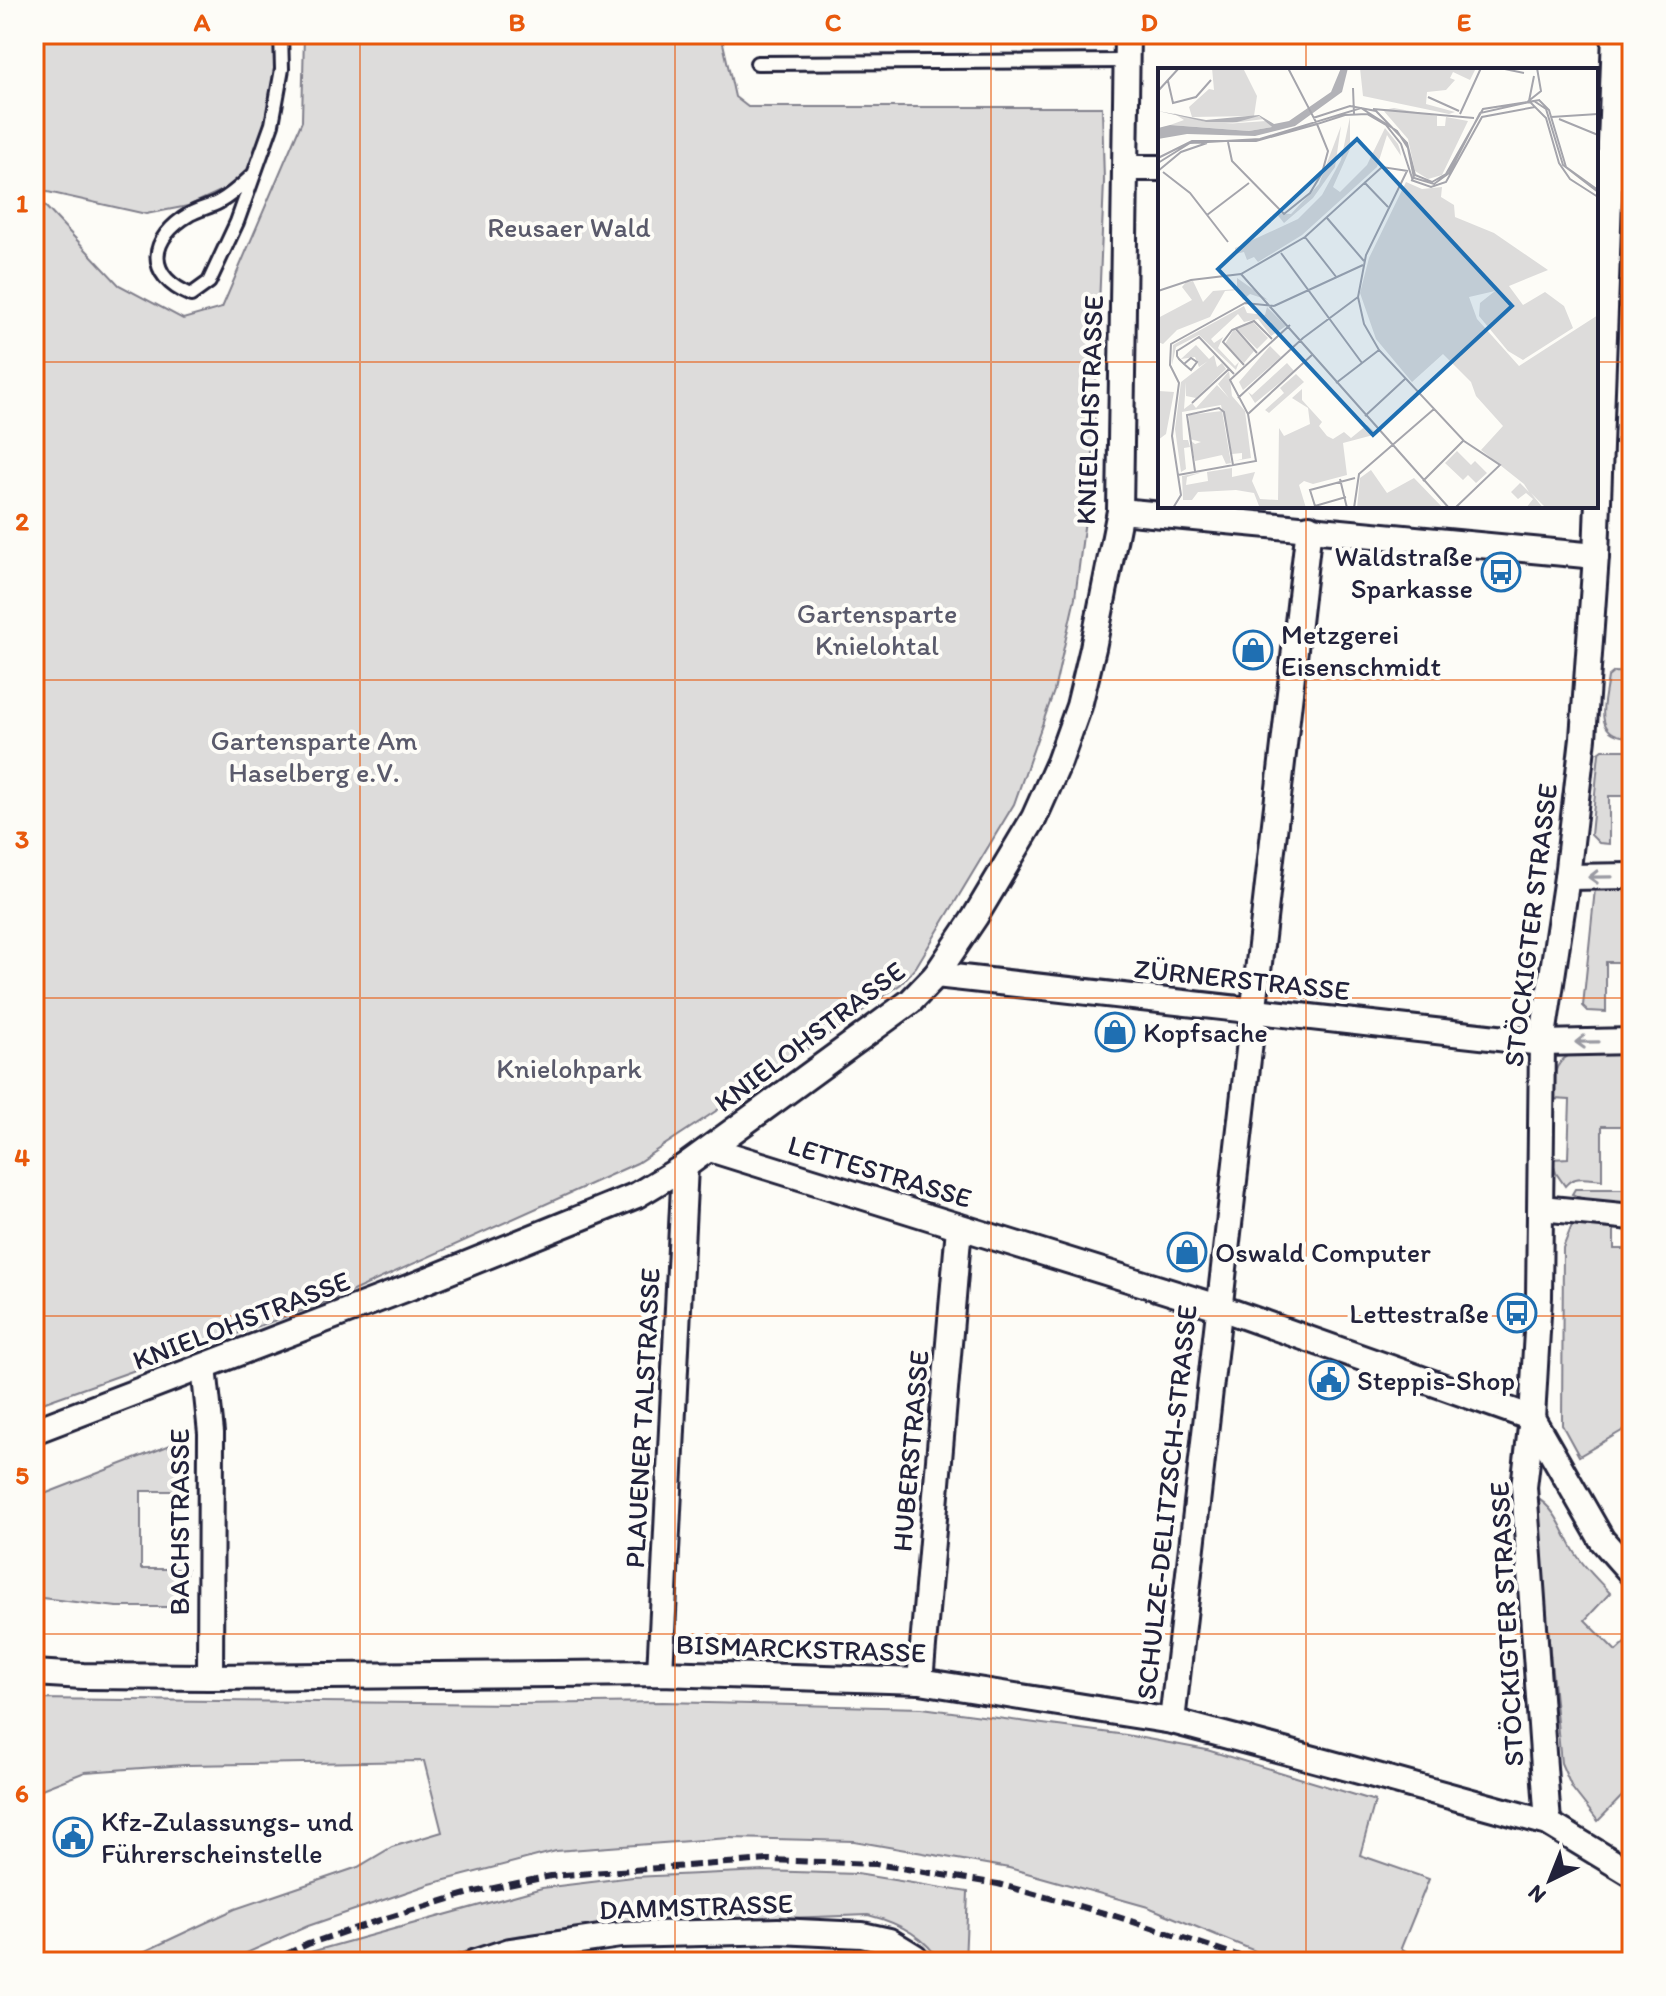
<svg xmlns="http://www.w3.org/2000/svg" width="1666" height="1996" font-family="Itim,sans-serif">
  <style>
    .green { fill: #dddcdb; stroke: #807f8b; stroke-width: 2 }
    .lines { fill: none; stroke-linecap: round; stroke-linejoin: round }
    .lane-casing { stroke: #22223b; stroke-width: 18 }
    .street-casing { stroke: #22223b; stroke-width: 30 }
    .lane { stroke: #fdfcf7; stroke-width: 12 }
    .street { stroke: #fdfcf7; stroke-width: 24 }
    .rail { stroke: #22223b; stroke-width: 6; stroke-dasharray: 12 6; stroke-linecap: butt }
    .oneway { stroke: #9a9aa2 }
    .grid { fill: none; stroke: #e8590c; stroke-width: 2; stroke-opacity: 0.55 }
    .labels { text-anchor: middle; stroke-width: 8; stroke-linejoin: round; paint-order: stroke }
    .park-label { font-size: 28px; fill: #5a5a6b; stroke: #fdfcf7 }
    .street-label { font-size: 28px; fill: #22223b; stroke: #fdfcf7 }
    .poi-label { font-size: 28px; fill: #22223b; stroke: #fdfcf7; text-anchor: start }
    .inset-road { fill: none; stroke: #a5a5ac; stroke-width: 2 }
    .view { fill: #1f6fb2; fill-opacity: 0.15; stroke: #1f6fb2; stroke-width: 4 }
    .inset-edge { fill: none; stroke: #22223b; stroke-width: 4 }
    .neatline { fill: none; stroke: #e8590c; stroke-width: 3 }
    .grid-label { font-size: 26px; text-anchor: middle; font-weight: bold; fill: #e8590c }
  </style>
  <rect width="100%" height="100%" fill="#fdfcf7"/>
  <filter id="ink" filterUnits="userSpaceOnUse"><feTurbulence type="fractalNoise" baseFrequency=".0125" numOctaves="2"/><feDisplacementMap in="SourceGraphic" scale="16" xChannelSelector="R" yChannelSelector="G"/><feConvolveMatrix kernelMatrix="1 2 1 2 8 2 1 2 1" color-interpolation-filters="sRGB"/></filter>
  <g filter="url(#ink)">
    <!-- green -->
    <g class="green">
      <path d="M34,34h247l-9,90 -24,46 -12,14 -48,22 -42,8 -112,-25z"/>
      <path d="M304,34h417l14,63 13,10h354l2,74 -11,276 -18,141 -21,93 -40,113 -98,163 -15,17 -138,96 -126,83 -302,136 -301,107v-1204l10,3 75,80 64,34 39,-11 80,-187z"/>
      <path d="M1614,672l18,1v64c-40,0 -28,-31 -24,-60z"/>
      <path d="M1603,750h29v46h-23v48l-10,-1 -8,-8 8,-82z"/>
      <path d="M1632,881v81h-26v50l-18,-1 -5,-5 12,-117 4,-6z"/>
      <path d="M1576,1052l56,1v73h-30v54c-14,-1 -28,-6 -37,6l-9,-13 -4,-14 16,-1 2,-58 -16,-1c1,-24 -3,-37 22,-47z"/>
      <path d="M1575,1189h57v17h-35l-25,-12z"/>
      <path d="M1572,1225l42,3v21h18v176l-53,31 -17,-31 1,-177z"/>
      <path d="M186,1439v52h-45v78h46l-8,38h-62l-83,-10v-99z"/>
      <path d="M1535,1497c23,12 28,37 41,57 9,14 23,27 34,39l-25,27 31,31 16,-15v150l-34,35 -26,-33 -11,-25z"/>
      <path d="M35,1699l482,5 146,-2 259,6 204,27 81,15 168,51 -15,54 69,24 -28,69 22,14h-141l-134,-55 -139,-39 -155,-27 -125,-3 -173,13 -126,33 -122,42 -82,36h-104l113,-53 123,-42 34,-20 50,-15 -18,-71 -239,4 -100,7 -51,20z"/>
      <path d="M764,1871l93,3 111,18 -3,70h-25c-15,-26 -44,-40 -72,-47l-263,10 -94,12 -77,25h-124l-3,-9 235,-65 91,-11z"/>
    </g>
    <g class="lines">
      <!-- lane casing -->
      <g class="lane-casing">
        <g id="lane">
          <path d="M757,63l370,-2"/>
          <path d="M253,175c-11,10 -21,20 -34,27 -9,5 -20,7 -29,12 -41,24 -46,61 1,81l18,-13 28,-60 35,-98 10,-55 -1,-35"/>
        </g>
      </g>
      <!-- street casing -->
      <g class="street-casing">
        <g id="street">
          <path d="M1125,168h35"/>
          <path d="M1120,511l476,45"/>
          <path d="M1567,877l65,-1"/>
          <path d="M936,975l606,68 90,-2"/>
          <path d="M710,1149l508,158 314,111"/>
          <path d="M1541,1208l91,9"/>
          <path d="M204,1367l7,66 -1,244"/>
          <path d="M1532,1418l70,122 30,34"/>
          <path d="M34,1431l379,-145 224,-91 48,-29 226,-165 25,-26 39,-58 59,-99 25,-56 20,-56 14,-58 27,-137 7,-477"/>
          <path d="M34,1673l49,3 127,1 450,-4 260,8 252,40 187,50 189,52 84,51"/>
          <path d="M660,1673l25,-507"/>
          <path d="M920,1681l39,-454"/>
          <path d="M1172,1721l137,-1194"/>
          <path d="M1548,1823l-24,-336 8,-69 7,-121 3,-254 25,-166 16,-139 13,-182 19,-522"/>
          <path d="M476,1962l34,-11 110,-16 158,-4 84,4 27,6 26,16 3,5"/>
        </g>
      </g>
      <!-- lane -->
      <use href="#lane" class="lane"/>
      <!-- street -->
      <use href="#street" class="street"/>
      <!-- rail -->
      <path class="rail" d="M269,1962l39,-18 75,-25 87,-26 81,-17 217,-16 108,4 122,20 117,32 143,46"/>
    </g>
    <!-- one-way arrows -->
    <defs><path id="oneway-shaft" d="M-6 0H5M1.5-3L5.5 0L1.5 3" fill="none" stroke-width="1.6" stroke-linecap="round" stroke-linejoin="round" transform="scale(2)"/></defs>
    <g class="oneway">
      <use href="#oneway-shaft" transform="translate(1600 877) rotate(179)"/>
      <use href="#oneway-shaft" transform="translate(1587 1042) rotate(179)"/>
    </g>
  </g>
  <!-- grid -->
  <path class="grid" d="M360,34v1928M675,34v1928M991,34v1928M1306,34v36M34,362h1126M1596,362h36M1306,506v1456M34,680h1598M34,998h1598M34,1316h1598M34,1634h1598"/>
  <!-- icons -->
  <defs>
    <g id="bus-ring" transform="scale(2)"><circle r="9.5" fill="#fdfcf7" stroke="#1f6fb2" stroke-width="1.5"/><path d="M-5-6H5V4H4V6H2V4H-2V6H-4V4H-5ZM-3.5-4V0h7V-4ZM-3.5 1.2v1.5H-2V1.2ZM2 1.2v1.5H3.5V1.2Z" fill="#1f6fb2"/></g>
    <g id="shop-ring" transform="scale(2)"><circle r="9.5" fill="#fdfcf7" stroke="#1f6fb2" stroke-width="1.5"/><path d="M-5-2.5h2.3a2.7 3.5 0 0 1 5.4 0H5L5.5 6h-11ZM-1.5-2.5h3a1.5 2.3 0 0 0-3 0Z" fill="#1f6fb2"/></g>
    <g id="civic-ring" transform="scale(2)"><circle r="9.5" fill="#fdfcf7" stroke="#1f6fb2" stroke-width="1.5"/><path d="M-.6-6.5H3V-4.5H.6V-3L4-1V1h2V6H-6V1h2V-1L-.6-3ZM-1.2 2.5V6h2.4V2.5Z" fill="#1f6fb2"/></g>
  </defs>
  <g fill-rule="evenodd">
    <use href="#bus-ring" x="1501" y="572"/>
    <use href="#shop-ring" x="1253" y="650"/>
    <use href="#shop-ring" x="1115" y="1032"/>
    <use href="#shop-ring" x="1187" y="1252"/>
    <use href="#bus-ring" x="1517" y="1313"/>
    <use href="#civic-ring" x="1329" y="1380"/>
    <use href="#civic-ring" x="73" y="1837"/>
  </g>
  <g class="labels">
    <!-- park labels -->
    <g class="park-label">
      <text x="569" y="237">Reusaer Wald</text>
      <text x="877" y="623">Gartensparte<tspan x="877" dy="32">Knielohtal</tspan></text>
      <text x="314" y="750">Gartensparte Am<tspan x="314" dy="32">Haselberg e.V.</tspan></text>
      <text x="569" y="1078">Knielohpark</text>
    </g>
    <!-- street labels -->
    <g class="street-label">
      <text transform="translate(1089 410) rotate(-88)" y="10">KNIELOHSTRASSE</text>
      <text transform="translate(1530 925) rotate(-83)" y="10">STÖCKIGTER STRASSE</text>
      <text transform="translate(1242 979) rotate(6)" y="10">ZÜRNERSTRASSE</text>
      <text transform="translate(809 1036) rotate(-37)" y="10">KNIELOHSTRASSE</text>
      <text transform="translate(880 1171) rotate(17)" y="10">LETTESTRASSE</text>
      <text transform="translate(241 1320) rotate(-21)" y="10">KNIELOHSTRASSE</text>
      <text transform="translate(642 1418) rotate(-87)" y="10">PLAUENER TALSTRASSE</text>
      <text transform="translate(910 1451) rotate(-85)" y="10">HUBERSTRASSE</text>
      <text transform="translate(1166 1502) rotate(-84)" y="10">SCHULZE-DELITZSCH-STRASSE</text>
      <text transform="translate(179 1522) rotate(-90)" y="10">BACHSTRASSE</text>
      <text transform="translate(1506 1624) rotate(-93)" y="10">STÖCKIGTER STRASSE</text>
      <text transform="translate(801 1648) rotate(2)" y="10">BISMARCKSTRASSE</text>
      <text transform="translate(696 1906) rotate(-2)" y="10">DAMMSTRASSE</text>
    </g>
    <!-- poi labels -->
    <g class="poi-label">
      <text x="1473" y="566" text-anchor="end">Waldstraße<tspan x="1473" dy="32">Sparkasse</tspan></text>
      <text x="1281" y="644">Metzgerei<tspan x="1281" dy="32">Eisenschmidt</tspan></text>
      <text x="1143" y="1042">Kopfsache</text>
      <text x="1215" y="1262">Oswald Computer</text>
      <text x="1489" y="1323" text-anchor="end">Lettestraße</text>
      <text x="1357" y="1390">Steppis-Shop</text>
      <text x="101" y="1831">Kfz-Zulassungs- und<tspan x="101" dy="32">Führerscheinstelle</tspan></text>
    </g>
  </g>
  <!-- overview -->
  <g transform="translate(1158 68)">
    <rect width="440" height="440" fill="#fdfcf7"/>
    <path d="M54,0h31l14,28 -3,20 -62,1 -3,-10 20,-18 5,1zM202,0h116l-6,12 -17,-8 -3,6 5,2 -9,10 -19,2 -1,12 29,8 -6,2 -86,-18zM236,40l43,8v10h8l1,-9 22,4 -26,54 -14,4 -13,-8 -7,-32 -25,-29zM15,45l33,9 52,-6 6,3 -39,5 41,-3 6,6 -23,4 -79,-6 14,-5zM192,49v32l-17,38 7,5 27,-27 18,-37 13,16 2,6 1,6 -14,-21 -10,32 -75,68 -44,27 -4,-5 -7,3 -3,-8 -9,2v-6l63,-29 24,-24 19,-35zM183,58l-6,41 -22,31 -29,25 -8,-10 15,1 28,-30zM248,114l16,7 20,-2 -1,10 13,8 1,12 39,16 54,37 -39,16 14,19 22,-13 19,14 9,22 -50,32 -15,-9 -29,-35 1,-13 15,-12 -26,6 8,22 42,47 79,-51v193h-52l-15,-15 12,15h-17l7,-9 -7,-6 -8,6 -7,-7 9,-9 9,9 -5,-8 -43,-34 22,-24 -27,-30 -5,-14 -28,-28 -31,28 -36,-43 -16,-46 9,-35zM79,210l31,22 -18,-6 -7,6 -4,-10 -14,1 -15,26 -33,13 -14,14 -5,-2v-24l34,-18 -10,-13 4,-5 7,-1 10,21 10,-11 24,-2zM86,238l3,7 18,2 2,-8 19,19 -15,10 -13,-17 -14,3 -6,-8 -27,25 3,4 9,-6 -5,11 17,18 4,-4 -3,8 -37,-35 -23,12 -4,18 1,-20zM95,254l15,16 -11,11 -21,-21zM76,261l20,22 -10,12 -19,-19zM38,277l13,14 5,-4 3,12 5,-4 4,6 -30,29 -10,-2v-14l-2,27 8,-6 4,5 21,-23 12,13 -11,-14 11,-13 3,25 13,15 6,47 -17,3 8,-2v-6l-10,1 -11,-49 -39,7 1,28h5l2,7 -6,1 2,21 -5,3 -6,-43 6,-47 27,-21 -9,6 -4,-10 -14,2zM112,278l11,11 -38,33 -4,-8zM0,295l1,28 15,1 -8,42 -8,6zM129,295l7,8 -39,32 -7,-11 4,3zM138,306l8,8 -35,31 -4,-3 19,-17 -4,-5zM144,321v11l20,22 -3,4 8,10 6,3 11,-7 7,6 16,-13 10,9 -34,9 4,32 -34,9 -9,-3 -5,4 7,23 -47,-2 -5,-13 -18,-3 -38,2 -6,8h-9l-1,-24 21,-4 -16,5 -1,8 22,-4 -1,-9 25,-4v9l23,-5 -3,9 8,18 18,1 1,-72 5,8 26,-12 -2,-16 -16,-10zM64,343l9,52 -5,1 -4,-9 -27,6 -5,-21 5,4 6,-2 -11,-3 -1,-24zM299,383l14,14 4,-4 12,12 -11,10 -8,-8 -5,5 -18,-17zM213,402l16,23 27,-15 29,30h-86l3,-30z" fill="#dddcdb"/>
    <path d="M183,0h7l-6,24 -47,34 -40,10 -68,-2 -29,5v-11l12,-3 79,6 23,-4 -13,-11 -22,6h-31l-48,-11 48,9 53,-5 15,9 15,-3 42,-29z" fill="#b2b2b7"/>
    <path class="inset-road" d="M342,0l24,5M376,8l-5,25 17,17 13,45 11,16 28,18M10,13l5,22 23,-6 15,-17M195,20l1,26M0,23l21,-23M270,29l31,14M381,32l10,10 17,57 32,23M368,35l15,-12 -4,-23M215,41l101,9M302,46l21,-46M393,49l47,-3M155,50l37,-12 26,5 31,32 8,32 17,7 14,-8 37,-65 57,-9M401,51l39,16M70,74l4,19 52,53 26,-21 12,-20 6,-22 -11,-27 28,-9 22,-1 19,11 15,19 12,37M0,90l34,-17h64l61,-17 -29,-56M0,95l32,-20 70,-4 101,-31 36,23 11,17 6,30 20,6 15,-11 31,-60 54,-12 12,8 17,56 35,27M0,103l23,-19 26,-9M249,103l-41,84 -8,42 6,27 15,26 85,91 36,24 -45,43M5,104l27,21 38,49M253,112l20,7 15,-5 36,-65 53,-10M206,114l24,25M49,147l42,-32M169,150l37,43M147,169l32,41M123,185l81,110M83,206l208,234M0,223l33,-11 50,-6 64,-37 77,-70 26,4M116,238l89,-41M77,260l22,25M26,296l7,-6 6,4 -6,8 -7,-6 -5,-5 -2,-3v-5l22,-14 35,37M86,297l-21,-23 9,-12 22,-9 18,18M178,315l43,-33M80,330l65,-60 55,-41M34,335l37,-34M90,346l65,-60M207,348l40,-37M37,403l-8,-56 32,-7 5,4 9,53M20,407l78,-14 -8,-47 -18,-34 60,-55M182,411l7,29M265,413l40,-40M188,429l-31,9 -5,-16 45,-12M15,440l8,-13 -9,-59 7,-53 -9,-18 1,-21 74,-41 29,3M196,440l5,-34 75,-65"/>
    <path class="view" d="M199,71l155,167 -139,129 -155,-166z"/>
    <rect width="440" height="440" class="inset-edge"/>
  </g>
  <!-- margin -->
  <rect width="1666" height="1996" fill="none" stroke="#fdfcf7" stroke-width="88"/>
  <!-- north arrow -->
  <g transform="translate(1550 1880) rotate(223)" stroke="#fdfcf7" stroke-width="6" paint-order="stroke">
  <path d="M0-6L14 30L0 20L-14 30Z" fill="#22223b"/>
  <text y="-12" font-size="22" font-weight="bold" text-anchor="middle" fill="#22223b">N</text>
  </g>
  <rect x="44" y="44" width="1578" height="1908" class="neatline"/>
  <g class="grid-label">
    <text x="202" y="31">A</text>
    <text x="517" y="31">B</text>
    <text x="833" y="31">C</text>
    <text x="1149" y="31">D</text>
    <text x="1464" y="31">E</text>
    <text x="22" y="212">1</text>
    <text x="22" y="530">2</text>
    <text x="22" y="848">3</text>
    <text x="22" y="1166">4</text>
    <text x="22" y="1484">5</text>
    <text x="22" y="1802">6</text>
  </g>
</svg>
